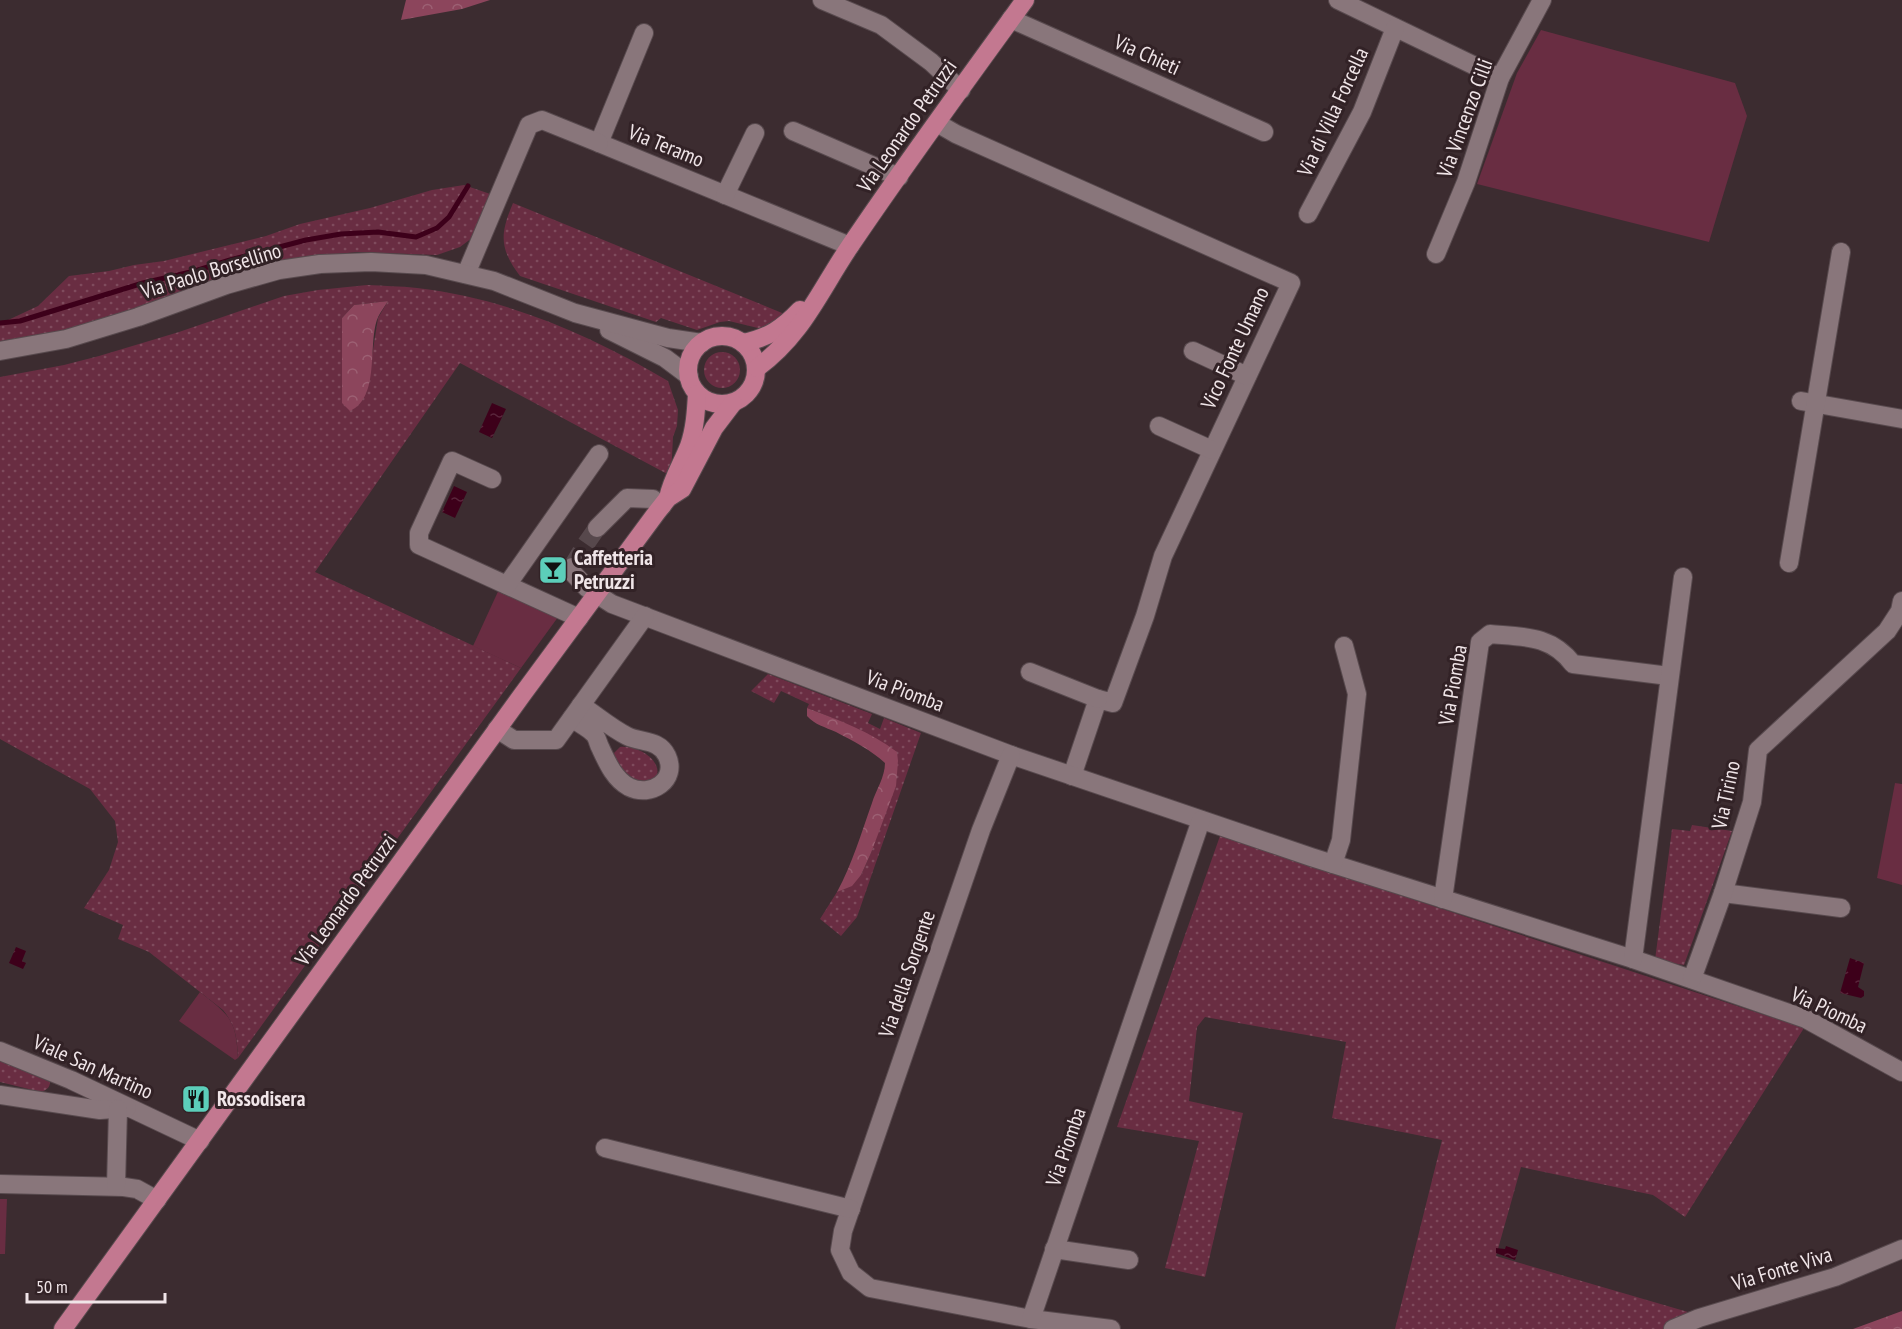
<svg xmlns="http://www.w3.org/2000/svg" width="1902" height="1329" font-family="'PT Sans Narrow',sans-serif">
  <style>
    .grass { fill: url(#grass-dots); fill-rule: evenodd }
    .forest { fill: url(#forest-crowns) }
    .garden { fill: #692d42 }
    .water { fill: url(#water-ripples) }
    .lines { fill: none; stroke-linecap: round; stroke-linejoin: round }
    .stream { stroke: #3d001a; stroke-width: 5 }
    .minor-tunnel { stroke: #57484c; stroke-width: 18; stroke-dasharray: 18 9; stroke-linecap: butt }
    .minor-casing { stroke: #584a4e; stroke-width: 20 }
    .major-casing { stroke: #584a4e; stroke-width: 20 }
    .minor { stroke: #89767b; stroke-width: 18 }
    .major { stroke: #c37890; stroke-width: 18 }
    .labels { text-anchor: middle; stroke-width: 6; stroke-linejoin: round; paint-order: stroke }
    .street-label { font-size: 21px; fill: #f0e5e8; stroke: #322226 }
    .poi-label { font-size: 21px; font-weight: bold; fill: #f0e5e8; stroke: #322226; text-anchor: start }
  </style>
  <defs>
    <pattern id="grass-dots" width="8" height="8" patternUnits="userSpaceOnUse" patternTransform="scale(1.5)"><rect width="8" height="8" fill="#692d42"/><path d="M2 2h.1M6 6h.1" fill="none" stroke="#7f4b5d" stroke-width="1.8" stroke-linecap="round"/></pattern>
    <pattern id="forest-crowns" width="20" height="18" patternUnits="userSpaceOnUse" patternTransform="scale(1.5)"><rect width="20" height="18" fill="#8c455c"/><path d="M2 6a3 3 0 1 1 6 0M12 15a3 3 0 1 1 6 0" fill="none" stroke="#9c6073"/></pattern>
    <pattern id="water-ripples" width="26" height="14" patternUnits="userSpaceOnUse" patternTransform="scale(1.5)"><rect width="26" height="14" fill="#3d001a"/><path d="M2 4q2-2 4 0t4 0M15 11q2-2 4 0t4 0" fill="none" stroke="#59253b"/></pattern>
  </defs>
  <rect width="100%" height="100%" fill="#3c2c30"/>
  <!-- grass -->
  <g class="grass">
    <path d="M464,185l32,11 -20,39 -16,12 -23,8 -80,-3 -49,5 -225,68 -49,12 -34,5v-20l6,-1 32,-15 31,-30 40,-5 25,-6 30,-4 102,-25 34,-12 70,-16 62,-18z"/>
    <path d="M513,203l274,112 -25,14 -33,-8 -9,1 -23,8 -36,-12 -5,4 -136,-46c-21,-28 -20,-42 -7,-73z"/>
    <path d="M367,285c16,1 33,1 50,3 89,10 174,47 251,93l10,29 -1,16 -4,11 -2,39 -211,-113 -145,209 206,96 -283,390c-1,-20 -2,-32 -15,-48l-74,-58 -31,-13 5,-14 -39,-17 25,-38 9,-28 -3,-21 -25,-32 -90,-50v-362l64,-12 35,-9 80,-24 105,-36 34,-6zM388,301l-10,17 -12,76 -24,-17v-59l12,-13z"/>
    <circle cx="722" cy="370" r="18"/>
    <path d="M768,674l104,40 -4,9 12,6 4,-11 37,15 -64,184 -16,19 -21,-17 17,-27 8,-4 16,-13 10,-22 27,-92 -65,-43 -26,-10 2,-4 -28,-13 -7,12 -23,-12z"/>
    <path d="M620,747c20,-2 51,18 31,38 -16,-4 -34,-14 -37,-32z"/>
    <path d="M1692,825l40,6 -48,134 -29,-5 17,-131 18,2z"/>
    <path d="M1220,836l584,192 -119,189 -32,-22 -132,-28 -25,89 192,56 2,5 -23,12h-272l47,-189 -110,-22 14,-76 -141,-25 -8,10 -8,74 54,12 -38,164 -40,-9 34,-127 -82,-14z"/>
    <path d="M0,1061l50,21c0,6 -4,8 -9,10l-41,-10z"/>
  </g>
  <!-- forest -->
  <g class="forest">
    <path d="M406,0h84l-28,9 -61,11z"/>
    <path d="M388,301c-3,5 -7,10 -10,16 -11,26 3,80 -28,94l-8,-8v-85l12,-13z"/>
    <path d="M807,708c32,12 62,23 90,44l1,9 -2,25 -25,67 -10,22 -9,11 -15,6c15,-28 24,-58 35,-89 4,-13 13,-26 13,-40 -14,-13 -32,-22 -49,-31 -11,-5 -21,-7 -29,-16z"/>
    <path d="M1902,1311v18h-49z"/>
  </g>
  <!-- garden -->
  <g class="garden">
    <path d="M1541,30l194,53 12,33 -38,126 -232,-58 40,-111z"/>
    <path d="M501,585l60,28 -40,55 -48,-22z"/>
    <path d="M1895,783l7,1v101l-25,-7z"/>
    <path d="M200,992c30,24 36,27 38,66l-3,2 -56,-39z"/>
    <path d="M0,1199h7l-2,55h-5z"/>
  </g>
  <!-- water -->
  <g class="water">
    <path d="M492,403l14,6 -14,29 -13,-6z"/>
    <path d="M454,486l13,6 -12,26 -13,-6z"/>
    <path d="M16,947l10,4 -4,10 4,2 -3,6 -14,-6z"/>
    <path d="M1850,958l14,5 -6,24 6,4v5l-3,2 -21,-5z"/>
    <path d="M1506,1246l12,4 -3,10 -19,-7v-5l9,1z"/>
  </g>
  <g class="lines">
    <!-- stream -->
    <path class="stream" d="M0,323l20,-2 123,-38 52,-12 35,-11 76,-20 35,-6 37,-2 38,5 21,-9 12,-11 19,-31"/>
    <!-- minor-tunnel -->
    <path class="minor-tunnel" d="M572,567l11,-19 14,-20"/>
    <!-- minor casing -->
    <g class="minor-casing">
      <g id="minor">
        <path d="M822,0l59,25 50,37 30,28"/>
        <path d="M1338,0l162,78"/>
        <path d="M1011,19l253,113"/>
        <path d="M644,33l-45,110 251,103"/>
        <path d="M937,123l19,11 335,149 -128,273 -18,60 -32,87 -15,-4 -26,77"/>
        <path d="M793,131l106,46"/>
        <path d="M725,195l30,-62"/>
        <path d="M1308,214l54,-102 33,-84"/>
        <path d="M1436,254l30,-72 34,-104 42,-78"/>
        <path d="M466,274l63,-149 13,-5 57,23"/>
        <path d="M609,330l56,28 24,18"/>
        <path d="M0,351l66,-12 72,-22 88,-32 53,-15 41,-6 51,-2 55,3 68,16 81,32 93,25 34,5"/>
        <path d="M1193,351l54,25"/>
        <path d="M1801,401l101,18"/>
        <path d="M1159,426l53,24"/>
        <path d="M492,479l-40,-18 -33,72v12l160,73"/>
        <path d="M597,528l30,-30 26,1 9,7"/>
        <path d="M1789,563l52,-311"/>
        <path d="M572,567v5l15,16 25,16 399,151 300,102 322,102 173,60 96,53"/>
        <path d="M507,585l92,-131"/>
        <path d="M1030,672l68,27"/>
        <path d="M572,718c6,5 17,10 22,16 3,3 4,9 6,13 7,15 14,32 29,40 22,11 49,-7 38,-31 -8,-17 -26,-13 -40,-20 -16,-8 -31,-21 -46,-31"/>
        <path d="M497,729l17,11h42l89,-124"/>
        <path d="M1011,755l-30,75 -138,401 -3,19 11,23 19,15 161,31 80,10"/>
        <path d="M1333,864l8,-24 16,-146 -13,-48"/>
        <path d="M1723,893l118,15"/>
        <path d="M1443,899l37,-257 10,-8c34,3 61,1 83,30l96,12"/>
        <path d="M1633,959l50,-382"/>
        <path d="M1692,979l31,-86 29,-91 6,-52 129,-119 13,-20 2,-10"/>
        <path d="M0,1051l71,29 129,61"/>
        <path d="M0,1095l100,15 27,-2"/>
        <path d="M605,1148l246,61"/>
        <path d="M0,1184l124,3 13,2 20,11"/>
        <path d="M116,1186l2,-77"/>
        <path d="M1054,1249l75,11"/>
        <path d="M1031,1319l170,-499"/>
        <path d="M1673,1329l26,-11 136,-41 67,-28"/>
      </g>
    </g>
    <!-- major casing -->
    <g class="major-casing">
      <g id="major">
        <circle cx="722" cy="370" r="34"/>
        <path d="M743,343c25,-5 40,-15 57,-33"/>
        <path d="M757,368c46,-34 62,-76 93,-122 56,-83 116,-165 175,-246"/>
        <path d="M668,498c4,-19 14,-34 21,-52 6,-17 7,-35 8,-52"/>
        <path d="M63,1329l459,-634 135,-183 11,-14 14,-9 32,-61 19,-25"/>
      </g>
    </g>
    <!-- minor -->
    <use href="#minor" class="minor"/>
    <!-- major -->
    <use href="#major" class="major"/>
  </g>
  <!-- icons -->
  <defs>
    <g id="bar-square" transform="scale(1.5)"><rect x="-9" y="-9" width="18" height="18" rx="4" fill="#5cceba" stroke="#322226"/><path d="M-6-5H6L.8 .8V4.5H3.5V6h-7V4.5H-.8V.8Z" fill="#111"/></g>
    <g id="restaurant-square" transform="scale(1.5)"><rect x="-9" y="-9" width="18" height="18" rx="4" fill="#5cceba" stroke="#322226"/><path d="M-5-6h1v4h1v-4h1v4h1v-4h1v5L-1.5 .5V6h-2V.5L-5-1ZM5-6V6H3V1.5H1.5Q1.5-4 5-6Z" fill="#111"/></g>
  </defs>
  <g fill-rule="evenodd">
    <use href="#bar-square" x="553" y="570"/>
    <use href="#restaurant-square" x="196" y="1099"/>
  </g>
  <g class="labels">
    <!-- street labels -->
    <g class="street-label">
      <text transform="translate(1147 55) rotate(24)" y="7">Via Chieti</text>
      <text transform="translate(1333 112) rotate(-65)" y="7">Via di Villa Forcella</text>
      <text transform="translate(1465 118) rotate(-70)" y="7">Via Vincenzo Cilli</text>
      <text transform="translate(907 126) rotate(-55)" y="7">Via Leonardo Petruzzi</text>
      <text transform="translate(666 146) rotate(22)" y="7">Via Teramo</text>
      <text transform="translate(211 271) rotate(-17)" y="7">Via Paolo Borsellino</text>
      <text transform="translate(1235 348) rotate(-65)" y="7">Vico Fonte Umano</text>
      <text transform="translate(1453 685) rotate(-80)" y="7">Via Piomba</text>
      <text transform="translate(905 691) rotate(21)" y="7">Via Piomba</text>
      <text transform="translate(1726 795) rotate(-78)" y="7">Via Tirino</text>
      <text transform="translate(346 900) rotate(-54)" y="7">Via Leonardo Petruzzi</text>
      <text transform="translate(907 974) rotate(-71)" y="7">Via della Sorgente</text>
      <text transform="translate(1829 1010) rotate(25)" y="7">Via Piomba</text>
      <text transform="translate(93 1067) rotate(24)" y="7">Viale San Martino</text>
      <text transform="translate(1066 1147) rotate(-71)" y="7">Via Piomba</text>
      <text transform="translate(1782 1269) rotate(-17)" y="7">Via Fonte Viva</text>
    </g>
    <!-- poi labels -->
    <g class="poi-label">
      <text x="574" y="565">Caffetteria<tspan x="574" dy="24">Petruzzi</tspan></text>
      <text x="217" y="1106">Rossodisera</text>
    </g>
  </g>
  <!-- scale -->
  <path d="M27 1293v9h138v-9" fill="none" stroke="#f0e5e8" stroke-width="3"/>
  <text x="36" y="1293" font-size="18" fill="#f0e5e8" stroke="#322226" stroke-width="4.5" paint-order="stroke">50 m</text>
</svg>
